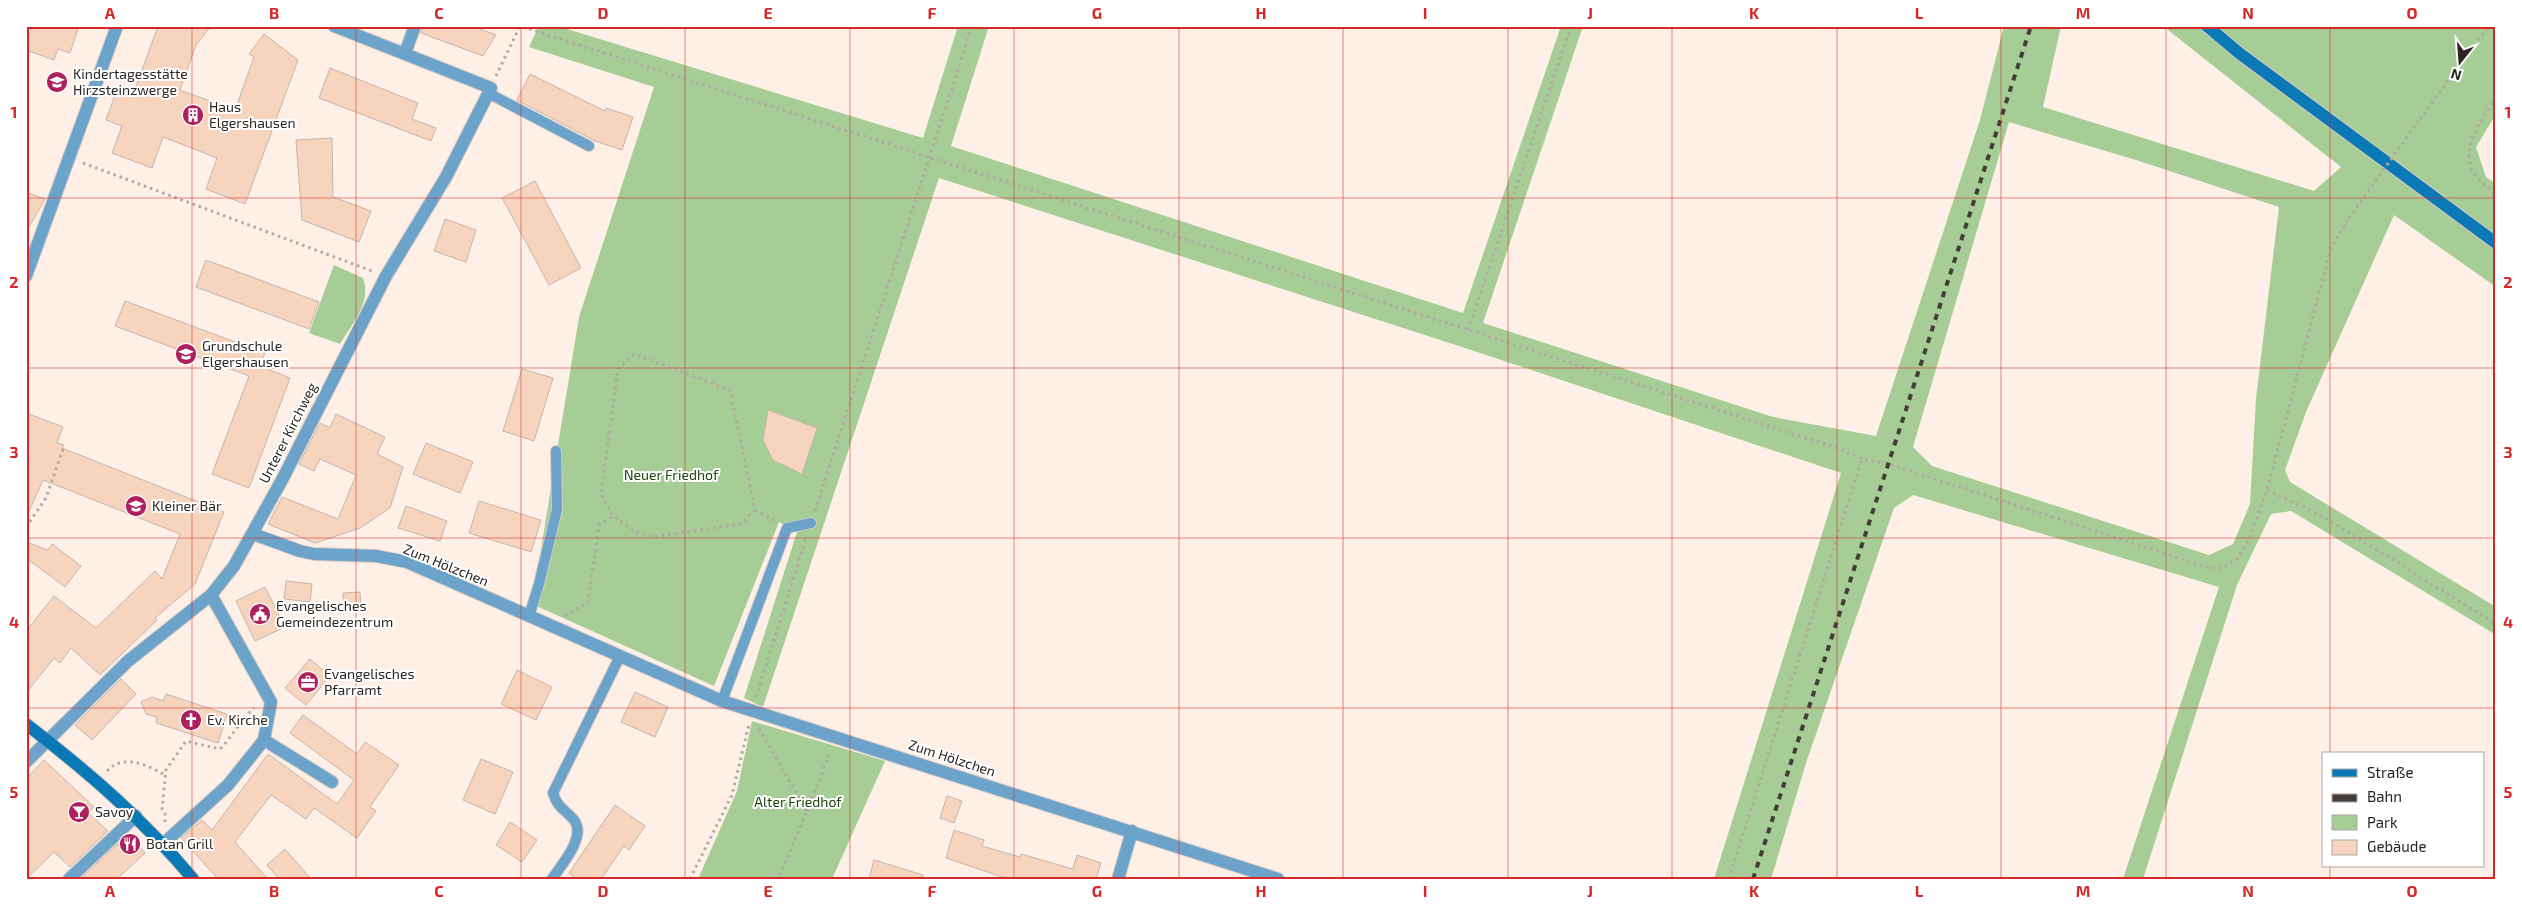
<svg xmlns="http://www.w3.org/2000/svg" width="2522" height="905" font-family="'Exo 2',sans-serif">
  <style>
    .green { fill: #a5cd95; fill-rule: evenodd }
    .building { fill: #f7d4bd; stroke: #c6b5ab }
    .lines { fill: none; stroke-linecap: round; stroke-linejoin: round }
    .lane-casing { stroke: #d8cbc3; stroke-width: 12 }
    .street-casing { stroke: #d8cbc3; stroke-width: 14 }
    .secondary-casing { stroke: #d8cbc3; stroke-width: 14 }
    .path { stroke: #b4a9a2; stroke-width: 3; stroke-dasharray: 2.5 4; stroke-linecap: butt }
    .lane { stroke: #6ba3cb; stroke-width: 10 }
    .street { stroke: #6ba3cb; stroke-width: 12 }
    .secondary { stroke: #0b79b5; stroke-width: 12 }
    .rail { stroke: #443d39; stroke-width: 4; stroke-dasharray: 6 6; stroke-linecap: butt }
    .path-bridge { stroke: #b4a9a2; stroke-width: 3; stroke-dasharray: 2.5 4; stroke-linecap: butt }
    .grid { fill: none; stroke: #d62828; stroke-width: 1; stroke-opacity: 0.55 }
    .labels { text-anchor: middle; stroke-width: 4; stroke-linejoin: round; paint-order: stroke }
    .poi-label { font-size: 14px; fill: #2b2521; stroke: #fff; text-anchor: start }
    .street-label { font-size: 14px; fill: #2b2521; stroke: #fff }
    .park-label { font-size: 14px; fill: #1d420a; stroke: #fff }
    .neatline { fill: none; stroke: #d62828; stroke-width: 2 }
    .grid-label { font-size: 16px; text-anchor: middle; font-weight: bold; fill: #d62828 }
  </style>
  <rect width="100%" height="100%" fill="#fef0e7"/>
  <!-- green -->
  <g class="green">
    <path d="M539,26h18l366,112 35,-112h31l-38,120 512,167 98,-287h22l-100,297 290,94 103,19 104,-316 24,-94h57l-18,81 271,84 27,-24 -178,-141h333v88l-20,33 10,30 10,7v103l-102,-72 -88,197 -21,58 5,12 206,125v28l-205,-124 -20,3 -34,71 -94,294h-20l96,-292 -306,-92 -19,13 -87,252 -36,119h-57l127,-406 -379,-126 -523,-169 -176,529 -19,-9 53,-166 -18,-10 -65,164 -182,-82 47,-287 75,-230 -125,-40zM2009,122l127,38 143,47 -23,192 -6,105 -17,40 -24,11 -277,-89 -19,-19z"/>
    <path d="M334,265l29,13c9,24 -11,46 -23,66l-31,-11z"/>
    <path d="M752,721l133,40 -53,118h-134l39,-88z"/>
  </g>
  <!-- building -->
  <g class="building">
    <path d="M32,26h47l-9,27 -12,-4 -4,11 -28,-10v-9z"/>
    <path d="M158,26h53l-15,19 -16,45 55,20 19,-53 -5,-3 15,-20 34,26 -53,144 -39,-15 11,-31 -54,-21 -11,31 -40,-15 10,-27 -16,-6 12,-33 16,5z"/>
    <path d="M423,26h49l24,9 -13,21 -62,-23z"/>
    <path d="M330,68l88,35 -6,16 24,9 -5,13 -112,-43z"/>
    <path d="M530,74l75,37 1,-3 27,9 -11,33 -27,-9 -78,-41z"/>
    <path d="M332,138l1,59 38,14 -12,31 -57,-22 -6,-80z"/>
    <path d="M535,181l46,87 -32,17 -47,-87z"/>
    <path d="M26,192l19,7 -19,33z"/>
    <path d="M445,219l31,11 -10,32 -32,-11z"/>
    <path d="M206,260l113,42 -10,27 -113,-42z"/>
    <path d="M125,301l140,52 -5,13 30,12 -41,110 -37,-14 37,-98 -134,-50z"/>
    <path d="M522,369l31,9 -19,63 -31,-10z"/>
    <path d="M768,410l49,18 -15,46 -29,-14 -10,-20z"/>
    <path d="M26,413l37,14 -6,16 7,2 -2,3 162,64 -29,72 -40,34 2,2 -57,55 -29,-27 -11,15 -6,-5 -28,35v-62l28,-35 42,32 59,-57 7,8 18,-45 -137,-54 -17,38z"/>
    <path d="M336,414l49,23 -8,17 26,13 -13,41 -30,20 -45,15 -47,-19 14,-27 56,22 18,-44 -36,-16 -6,12 -15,-7 21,-41 10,5z"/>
    <path d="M426,443l47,19 -13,31 -47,-19z"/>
    <path d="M479,501l62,19 -10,32 -62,-19z"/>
    <path d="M406,506l41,15 -7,20 -42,-13z"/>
    <path d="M26,542l22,8 4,-6 29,22 -16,21 -39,-29z"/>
    <path d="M286,581l26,3 -2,18 -26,-3z"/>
    <path d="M265,587l20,40 -30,14 -19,-40z"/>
    <path d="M360,592l1,18 -17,2 -1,-19z"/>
    <path d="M310,659l20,17 -24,29 -21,-17z"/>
    <path d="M517,670l35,17 -16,33 -35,-16z"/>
    <path d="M121,679l15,15 -44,46 -17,-15z"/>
    <path d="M635,692l33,15 -13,30 -34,-15z"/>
    <path d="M166,694l61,20 -9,29 -62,-20 1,-6 -11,-3 -5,-12 11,-5 11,4z"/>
    <path d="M303,715l54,39 8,-12 34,23 -29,42 6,4 -19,27 -43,-30 -8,11 -35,-24 -36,47 33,37h-50l-37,-41 21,-18 10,10 56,-76 69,50 17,-24 -64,-47z"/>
    <path d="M481,759l32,13 -18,42 -32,-14z"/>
    <path d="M44,760l50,47 -6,6 20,18 -38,36 -16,-15 -28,27v-100z"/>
    <path d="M947,796l15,5 -8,22 -14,-5z"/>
    <path d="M615,805l30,21 -16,24 -5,-4 -23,33h-24l-8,-6z"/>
    <path d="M510,822l27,18 -15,22 -26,-17z"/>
    <path d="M954,830l30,10 -2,6 38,11 1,-3 52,15 4,-14 24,8 -5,16h-88l-62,-21z"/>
    <path d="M128,834l17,19 -28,26 -36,-1z"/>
    <path d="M285,849l26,30h-32l-12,-14z"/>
    <path d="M874,860l49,15v4h-54z"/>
  </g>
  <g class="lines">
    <!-- lane casing -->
    <g class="lane-casing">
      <g id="lane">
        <path d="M488,93l101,53"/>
        <path d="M529,616l10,-32 18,-75 -1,-58"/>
        <path d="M722,701l65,-173 24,-5"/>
        <path d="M552,879c9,-14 35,-42 22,-59 -9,-11 -16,-11 -21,-27l67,-137"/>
      </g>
    </g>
    <!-- street casing -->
    <g class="street-casing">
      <g id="street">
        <path d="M405,53l10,-27"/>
        <path d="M26,276l91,-250"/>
        <path d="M253,534l47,17 14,3 62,2 31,6 315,139 556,178"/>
        <path d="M264,740l68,42"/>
        <path d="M26,762l102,-101 83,-66 23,-29 49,-88 103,-202 60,-99 45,-89 -157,-62"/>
        <path d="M163,844l65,-59 36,-45 7,-38 -60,-107"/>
        <path d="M69,879l67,-63"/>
        <path d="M1118,879l14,-48"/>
      </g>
    </g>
    <!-- secondary casing -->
    <g class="secondary-casing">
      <g id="secondary">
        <path d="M2207,26l32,27 257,190"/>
        <path d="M26,724c61,47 118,96 167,155"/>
      </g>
    </g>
    <!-- path -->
    <g class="path">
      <path d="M496,76l24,-50 1320,423 22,10 27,5 320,104h13l15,-9 11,-18 19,-51 64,-242 18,-30"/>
      <path d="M2496,97c-23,38 -47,65 0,97"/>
      <path d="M2420,119l69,-93"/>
      <path d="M83,163l289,108"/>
      <path d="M1468,330l103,-304"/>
      <path d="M2267,490l55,26 174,108"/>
      <path d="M755,510l-14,14 -89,13 -15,-5 -24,-16 -12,-22 17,-125 16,-15 96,36 25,120 20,11"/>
      <path d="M815,511l157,-485"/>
      <path d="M26,527l20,-29 17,-49"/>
      <path d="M565,616l23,-14 11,-77 14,-9"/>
      <path d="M756,697l50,-159"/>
      <path d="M759,729l48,82 -29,68"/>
      <path d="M107,771c16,-18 40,-6 58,4"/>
      <path d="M807,811l22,-56"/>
      <path d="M165,822v-8l-3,-5 4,-39 20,-29 34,8c13,-13 20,-29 34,-41"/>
      <path d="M690,879l42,-84 17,-71"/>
      <path d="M1729,879l133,-420"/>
    </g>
    <!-- lane -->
    <use href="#lane" class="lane"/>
    <!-- street -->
    <use href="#street" class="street"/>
    <!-- secondary -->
    <use href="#secondary" class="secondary"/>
    <!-- rail -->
    <path class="rail" d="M1753,879l278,-853"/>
    <!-- path-bridge -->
    <path class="path-bridge" d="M2349,218l71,-99"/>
  </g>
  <!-- grid -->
  <path class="grid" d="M192,26v853M356,26v853M521,26v853M685,26v853M850,26v853M1014,26v853M1179,26v853M1343,26v853M1508,26v853M1672,26v853M1837,26v853M2001,26v853M2166,26v853M2330,26v728M26,198h2470M26,368h2470M26,538h2470M26,708h2470M2330,866v13"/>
  <!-- icons -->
  <defs>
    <g id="school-disc" transform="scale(1.125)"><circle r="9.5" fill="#ac205d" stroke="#fff"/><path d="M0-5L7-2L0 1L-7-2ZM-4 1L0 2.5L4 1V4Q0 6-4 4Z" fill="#fff"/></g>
    <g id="building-disc" transform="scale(1.125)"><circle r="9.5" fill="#ac205d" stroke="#fff"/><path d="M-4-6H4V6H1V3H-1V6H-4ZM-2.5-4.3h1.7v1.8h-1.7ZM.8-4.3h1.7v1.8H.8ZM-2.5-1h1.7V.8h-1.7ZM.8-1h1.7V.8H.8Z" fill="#fff"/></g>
    <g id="civic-disc" transform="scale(1.125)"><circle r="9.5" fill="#ac205d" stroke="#fff"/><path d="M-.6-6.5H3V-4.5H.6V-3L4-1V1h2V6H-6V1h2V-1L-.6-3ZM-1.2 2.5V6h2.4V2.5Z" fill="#fff"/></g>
    <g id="office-disc" transform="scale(1.125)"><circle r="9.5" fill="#ac205d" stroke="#fff"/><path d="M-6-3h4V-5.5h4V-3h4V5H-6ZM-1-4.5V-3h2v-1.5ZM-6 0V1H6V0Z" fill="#fff"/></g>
    <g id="church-disc" transform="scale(1.125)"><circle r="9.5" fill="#ac205d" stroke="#fff"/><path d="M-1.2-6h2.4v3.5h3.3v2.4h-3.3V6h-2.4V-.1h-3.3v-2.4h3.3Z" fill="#fff"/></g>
    <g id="bar-disc" transform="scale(1.125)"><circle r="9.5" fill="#ac205d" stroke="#fff"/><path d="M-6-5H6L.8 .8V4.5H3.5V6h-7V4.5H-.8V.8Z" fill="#fff"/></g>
    <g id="restaurant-disc" transform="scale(1.125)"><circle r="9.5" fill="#ac205d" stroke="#fff"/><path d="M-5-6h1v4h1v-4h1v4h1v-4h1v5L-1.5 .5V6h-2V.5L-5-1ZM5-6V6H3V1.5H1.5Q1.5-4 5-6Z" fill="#fff"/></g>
  </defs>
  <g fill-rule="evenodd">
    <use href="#school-disc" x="57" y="82"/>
    <use href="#building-disc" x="193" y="115"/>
    <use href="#school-disc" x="186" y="354"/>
    <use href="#school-disc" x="136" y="506"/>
    <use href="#civic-disc" x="260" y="614"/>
    <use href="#office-disc" x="308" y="682"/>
    <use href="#church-disc" x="191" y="720"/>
    <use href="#bar-disc" x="79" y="812"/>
    <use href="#restaurant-disc" x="130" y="844"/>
  </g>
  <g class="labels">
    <!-- poi labels -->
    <g class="poi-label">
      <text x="73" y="79">Kindertagesstätte<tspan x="73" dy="16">Hirzsteinzwerge</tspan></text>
      <text x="209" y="112">Haus<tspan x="209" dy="16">Elgershausen</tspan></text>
      <text x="202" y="351">Grundschule<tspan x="202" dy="16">Elgershausen</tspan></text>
      <text x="152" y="511">Kleiner Bär</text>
      <text x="276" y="611">Evangelisches<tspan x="276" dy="16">Gemeindezentrum</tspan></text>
      <text x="324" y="679">Evangelisches<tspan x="324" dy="16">Pfarramt</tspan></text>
      <text x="207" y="725">Ev. Kirche</text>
      <text x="95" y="817">Savoy</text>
      <text x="146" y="849">Botan Grill</text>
    </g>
    <!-- street labels -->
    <g class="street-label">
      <text transform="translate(288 433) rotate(-63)" y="5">Unterer Kirchweg</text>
      <text transform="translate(446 565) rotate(22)" y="5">Zum Hölzchen</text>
      <text transform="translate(952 758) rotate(18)" y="5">Zum Hölzchen</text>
    </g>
    <!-- park labels -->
    <g class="park-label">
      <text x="671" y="480">Neuer Friedhof</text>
      <text x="798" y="807">Alter Friedhof</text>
    </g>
  </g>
  <!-- border -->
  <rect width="2522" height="905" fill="none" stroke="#ffffff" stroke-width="55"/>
  <!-- legend -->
  <rect x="2322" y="752" width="162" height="115" fill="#ffffff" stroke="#aaa8a6"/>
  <rect x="2332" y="769" width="25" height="8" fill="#0b79b5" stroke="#aaa8a6"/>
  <text x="2367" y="778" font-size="15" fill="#2b2521">Straße</text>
  <rect x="2332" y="794" width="25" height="8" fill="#443d39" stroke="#aaa8a6"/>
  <text x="2367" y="802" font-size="15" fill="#2b2521">Bahn</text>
  <rect x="2332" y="815" width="25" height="15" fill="#a5cd95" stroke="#aaa8a6"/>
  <text x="2367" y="828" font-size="15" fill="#2b2521">Park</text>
  <rect x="2332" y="840" width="25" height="15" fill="#f7d4bd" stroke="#aaa8a6"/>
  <text x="2367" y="852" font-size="15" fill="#2b2521">Gebäude</text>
  <!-- north arrow -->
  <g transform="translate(2460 62) rotate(197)" stroke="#ffffff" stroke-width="4" paint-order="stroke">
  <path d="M0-4L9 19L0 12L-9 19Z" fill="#2b2521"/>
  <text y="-8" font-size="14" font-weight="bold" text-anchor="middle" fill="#2b2521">N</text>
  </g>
  <rect x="28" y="28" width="2466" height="850" class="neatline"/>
  <g class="grid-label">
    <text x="110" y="19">A</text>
    <text x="274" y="19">B</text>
    <text x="439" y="19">C</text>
    <text x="603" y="19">D</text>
    <text x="768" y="19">E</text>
    <text x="932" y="19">F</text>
    <text x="1097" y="19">G</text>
    <text x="1261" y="19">H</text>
    <text x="1425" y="19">I</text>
    <text x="1590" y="19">J</text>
    <text x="1754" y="19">K</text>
    <text x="1919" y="19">L</text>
    <text x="2083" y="19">M</text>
    <text x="2248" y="19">N</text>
    <text x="2412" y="19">O</text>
    <text x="14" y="118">1</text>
    <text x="2508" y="118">1</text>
    <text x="14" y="288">2</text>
    <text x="2508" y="288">2</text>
    <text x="14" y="458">3</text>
    <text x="2508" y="458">3</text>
    <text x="14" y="628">4</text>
    <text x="2508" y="628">4</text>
    <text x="14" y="798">5</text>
    <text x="2508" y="798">5</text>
    <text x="110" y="897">A</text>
    <text x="274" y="897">B</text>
    <text x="439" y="897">C</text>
    <text x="603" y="897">D</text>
    <text x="768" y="897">E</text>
    <text x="932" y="897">F</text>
    <text x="1097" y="897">G</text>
    <text x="1261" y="897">H</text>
    <text x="1425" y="897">I</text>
    <text x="1590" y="897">J</text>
    <text x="1754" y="897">K</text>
    <text x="1919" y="897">L</text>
    <text x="2083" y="897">M</text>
    <text x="2248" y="897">N</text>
    <text x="2412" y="897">O</text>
  </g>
</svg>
